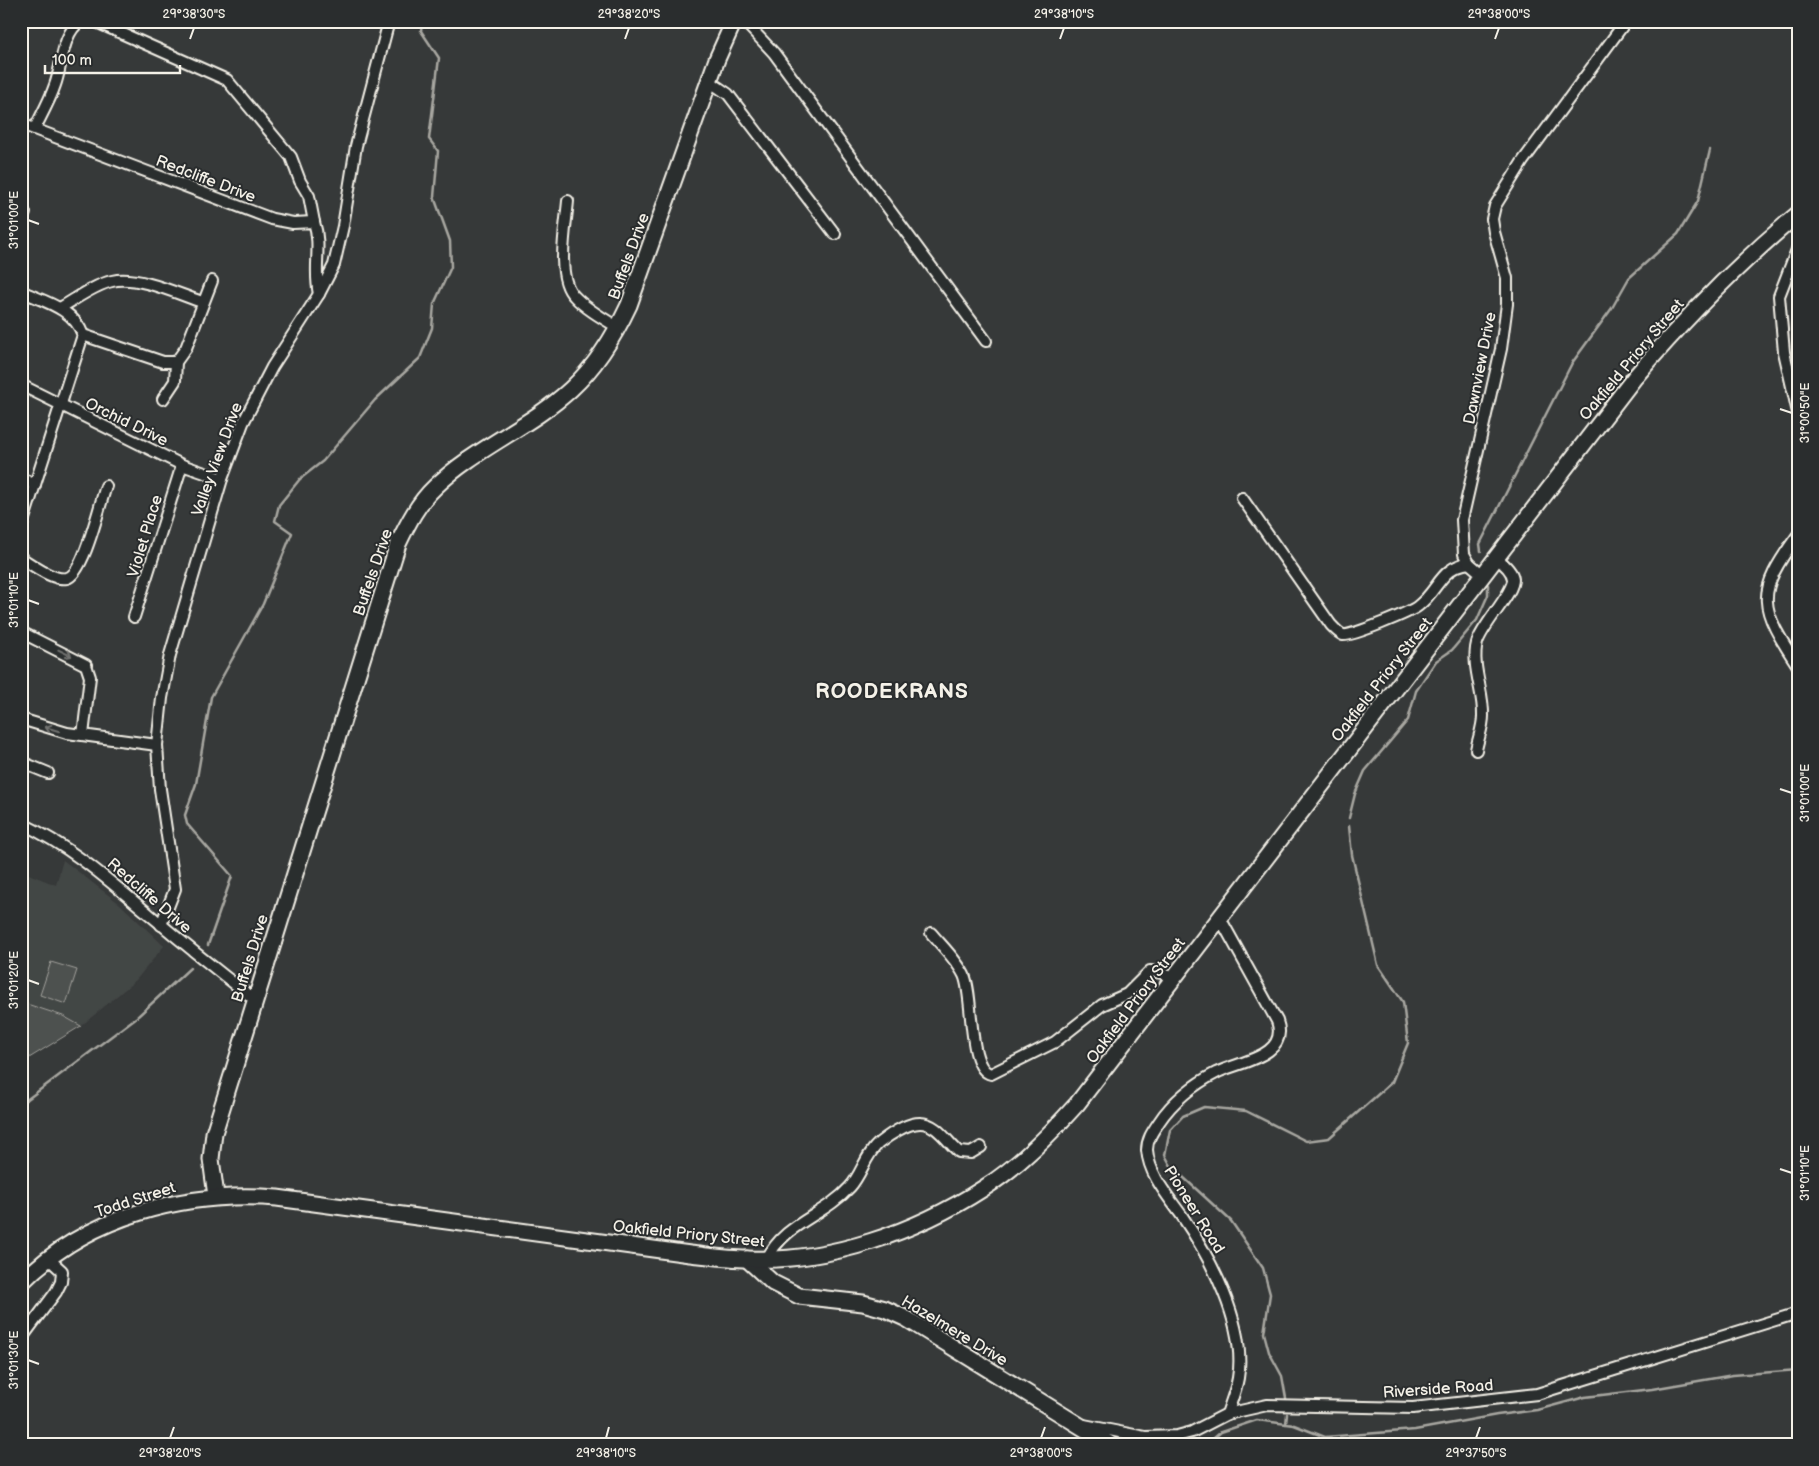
<svg xmlns="http://www.w3.org/2000/svg" width="1819" height="1466" font-family="'Balsamiq Sans',sans-serif">
  <style>
    .built { fill: #434645 }
    .green { fill: #4e514f; stroke: #a1a19c }
    .lines { fill: none; stroke-linecap: round; stroke-linejoin: round }
    .stream { stroke: #a8a7a1; stroke-width: 2.5 }
    .street-casing { stroke: #f4f1e8; stroke-width: 14 }
    .secondary-casing { stroke: #f4f1e8; stroke-width: 19 }
    .street { stroke: #2a2d2e; stroke-width: 10 }
    .secondary { stroke: #2a2d2e; stroke-width: 15 }
    .oneway { stroke: #71726f }
    .ticks { fill: none; stroke: #f4f1e8; stroke-width: 2 }
    .labels { text-anchor: middle; stroke-width: 4; stroke-linejoin: round; paint-order: stroke }
    .street-label { font-size: 16px; fill: #f4f1e8; stroke: #2a2d2e }
    .district-label { font-size: 21px; font-weight: bold; letter-spacing: 1px; fill: #f4f1e8; stroke: #2a2d2e }
    .neatline { fill: none; stroke: #f4f1e8; stroke-width: 2 }
    .ticks-label { font-size: 12px; text-anchor: middle; fill: #f4f1e8 }
  </style>
  <rect width="100%" height="100%" fill="#363939"/>
  <filter id="ink" filterUnits="userSpaceOnUse"><feTurbulence type="fractalNoise" baseFrequency=".02" numOctaves="2"/><feDisplacementMap in="SourceGraphic" scale="10" xChannelSelector="R" yChannelSelector="G"/><feConvolveMatrix kernelMatrix="1 2 1 2 8 2 1 2 1" color-interpolation-filters="sRGB"/></filter>
  <g filter="url(#ink)">
    <!-- built -->
    <path class="built" d="M63,860l57,44 44,42 -28,34 -55,46 -60,37v-192l35,14z"/>
    <!-- green -->
    <g class="green">
      <path d="M51,962l26,8 -11,34 -26,-9z"/>
      <path d="M21,1002l42,14 18,10 -60,37z"/>
    </g>
    <g class="lines">
      <!-- stream -->
      <g class="stream">
        <path d="M1481,551l-1,-7 92,-181 40,-55 17,-30 49,-44 20,-33 12,-51"/>
        <path d="M1349,818l6,-24 10,-23 43,-51 8,-29 20,-30 16,-11 25,-30 11,-25v-10"/>
        <path d="M208,945l24,-69 -45,-52 -2,-9 11,-31 15,-87 52,-93 29,-71 -17,-12 4,-16 21,-26 23,-18 52,-61 45,-42 12,-30 2,-24 17,-37 -1,-26 -16,-44 4,-46 -9,-12 10,-81 -18,-27 1,-10"/>
        <path d="M21,1104l116,-87 53,-49"/>
        <path d="M1286,1398l-4,-22 -13,-24 -5,-19 6,-39 -7,-26 -32,-47 -60,-55 -6,-11 5,-25 13,-14 21,-9 42,4 60,30 23,-3 63,-56 16,-39 -5,-41 -25,-37 -26,-110 -3,-29"/>
        <path d="M1286,1424l1,-10"/>
        <path d="M1206,1445l15,-13 36,-12 37,5 31,12 90,-7 82,-15 40,-5 48,-13 67,-8 81,-14 65,-5"/>
      </g>
      <!-- street casing -->
      <g class="street-casing">
        <g id="street">
          <path d="M94,21l133,59 64,77 9,24 9,15 5,26"/>
          <path d="M744,21l30,32 212,288"/>
          <path d="M709,81l19,13 107,140"/>
          <path d="M21,124l251,95 21,4 21,-1c8,24 -1,47 5,72"/>
          <path d="M35,128c7,-14 15,-28 20,-43 7,-18 7,-53 26,-64"/>
          <path d="M568,201c-2,25 -13,76 6,95 12,13 30,23 45,32"/>
          <path d="M21,222l4,-9"/>
          <path d="M1798,247l-19,49 5,56 14,61"/>
          <path d="M21,291c24,11 52,17 62,44l-62,193"/>
          <path d="M60,308c16,-9 34,-23 52,-27 26,-6 66,13 90,21"/>
          <path d="M83,335l80,27h13"/>
          <path d="M21,385l161,80 40,14"/>
          <path d="M163,399l12,-18 1,-19 10,-14 26,-67"/>
          <path d="M21,478l14,7"/>
          <path d="M1242,498l89,127c4,4 7,8 12,10 7,2 68,-23 75,-29 21,-16 22,-39 51,-43"/>
          <path d="M1798,535c-44,60 -39,71 0,131"/>
          <path d="M21,558c12,7 32,23 46,20 17,-4 33,-75 39,-92"/>
          <path d="M1483,575l-14,-12 -5,-9 -2,-34 39,-171 6,-45v-26l-13,-46 -2,-13 3,-13 28,-45 103,-140"/>
          <path d="M134,617l48,-152"/>
          <path d="M21,632l65,33 4,12 -7,58"/>
          <path d="M21,719l46,14 90,12"/>
          <path d="M1476,750c2,-11 7,-23 7,-34 1,-24 -12,-50 -6,-73 5,-18 37,-50 36,-64 -1,-9 -10,-16 -17,-21"/>
          <path d="M21,762l27,11"/>
          <path d="M21,823c52,25 86,56 129,92 34,29 69,57 104,84"/>
          <path d="M1220,918l57,103c13,36 -40,41 -61,52 -22,11 -44,29 -57,49 -6,9 -12,17 -12,28 2,25 21,46 35,66 28,41 65,110 56,162 -2,12 -7,24 -11,36"/>
          <path d="M161,925l14,-36 -15,-100 -3,-44 5,-47 8,-43 52,-176 21,-56 29,-56 47,-73 15,-29 9,-39 13,-80 33,-125"/>
          <path d="M931,933c11,13 25,26 33,42 10,21 3,94 27,99l64,-32 47,-37 25,-11 23,-23 12,2 11,6"/>
          <path d="M767,1259c17,-36 57,-43 83,-72 12,-13 15,-32 29,-44 10,-8 28,-20 41,-20 17,0 27,19 39,29l12,1 10,-6"/>
          <path d="M21,1339l35,-47 5,-10 1,-11 -13,-12"/>
          <path d="M1084,1425l61,12 32,-1 15,-4 35,-18 40,-9 146,3 124,-14 261,-81"/>
        </g>
      </g>
      <!-- secondary casing -->
      <g class="secondary-casing">
        <g id="secondary">
          <path d="M216,1196l-5,-37 3,-26 184,-589c10,-21 20,-41 37,-57 40,-39 95,-60 136,-98 26,-24 43,-52 58,-84l88,-246 17,-38"/>
          <path d="M747,1259l26,24 26,13 64,7 22,6 22,10 204,126"/>
          <path d="M21,1283c66,-68 165,-92 256,-85l413,56c19,2 38,5 57,5 82,4 169,-27 237,-71 35,-22 65,-53 93,-84l558,-727c50,-59 103,-113 163,-163"/>
        </g>
      </g>
      <!-- street -->
      <use href="#street" class="street"/>
      <!-- secondary -->
      <use href="#secondary" class="secondary"/>
    </g>
    <!-- one-way arrows -->
    <defs><path id="oneway-shaft" d="M-6 0H5M1.5-3L5.5 0L1.5 3" fill="none" stroke-width="1.6" stroke-linecap="round" stroke-linejoin="round" transform="scale(1.25)"/></defs>
    <g class="oneway">
      <use href="#oneway-shaft" transform="translate(65 653) rotate(26)"/>
      <use href="#oneway-shaft" transform="translate(52 729) rotate(-163)"/>
    </g>
  </g>
  <!-- ticks -->
  <path class="ticks" d="M190,39l4,-11M625,39l4,-11M1060,39l4,-11M1495,39l4,-11M28,220l11,4M1780,409l12,4M28,600l11,4M1780,789l12,4M28,980l11,4M1780,1169l12,4M28,1360l11,4M170,1438l4,-11M606,1438l3,-11M1041,1438l4,-11M1476,1438l4,-11"/>
  <g class="labels">
    <!-- street labels -->
    <g class="street-label">
      <text transform="translate(206 178) rotate(21)" y="6">Redcliffe Drive</text>
      <text transform="translate(628 256) rotate(-70)" y="6">Buffels Drive</text>
      <text transform="translate(1631 359) rotate(-50)" y="6">Oakfield Priory Street</text>
      <text transform="translate(1479 368) rotate(-79)" y="6">Dawnview Drive</text>
      <text transform="translate(127 421) rotate(26)" y="6">Orchid Drive</text>
      <text transform="translate(216 459) rotate(-70)" y="6">Valley View Drive</text>
      <text transform="translate(144 536) rotate(-73)" y="6">Violet Place</text>
      <text transform="translate(372 572) rotate(-71)" y="6">Buffels Drive</text>
      <text transform="translate(1381 679) rotate(-52)" y="6">Oakfield Priory Street</text>
      <text transform="translate(150 895) rotate(41)" y="6">Redcliffe Drive</text>
      <text transform="translate(249 958) rotate(-73)" y="6">Buffels Drive</text>
      <text transform="translate(1135 1000) rotate(-53)" y="6">Oakfield Priory Street</text>
      <text transform="translate(135 1199) rotate(-18)" y="6">Todd Street</text>
      <text transform="translate(1195 1209) rotate(58)" y="6">Pioneer Road</text>
      <text transform="translate(689 1233) rotate(6)" y="6">Oakfield Priory Street</text>
      <text transform="translate(955 1330) rotate(31)" y="6">Hazelmere Drive</text>
      <text transform="translate(1438 1388) rotate(-4)" y="6">Riverside Road</text>
    </g>
    <!-- district labels -->
    <g class="district-label">
      <text x="892" y="698">ROODEKRANS</text>
    </g>
  </g>
  <!-- margin -->
  <rect width="1819" height="1466" fill="none" stroke="#2a2d2e" stroke-width="55"/>
  <!-- scale -->
  <path d="M45 65v8h135v-8" fill="none" stroke="#f4f1e8" stroke-width="2.5"/>
  <text x="52" y="65" font-size="15" fill="#f4f1e8" stroke="#2a2d2e" stroke-width="4" paint-order="stroke">100 m</text>
  <rect x="28" y="28" width="1764" height="1410" class="neatline"/>
  <g class="ticks-label">
    <text x="194" y="18">29°38'30"S</text>
    <text x="629" y="18">29°38'20"S</text>
    <text x="1064" y="18">29°38'10"S</text>
    <text x="1499" y="18">29°38'00"S</text>
    <text transform="translate(14 220) rotate(-90)" y="4">31°01'00"E</text>
    <text transform="translate(1805 413) rotate(-90)" y="4">31°00'50"E</text>
    <text transform="translate(14 600) rotate(-90)" y="4">31°01'10"E</text>
    <text transform="translate(1805 793) rotate(-90)" y="4">31°01'00"E</text>
    <text transform="translate(14 980) rotate(-90)" y="4">31°01'20"E</text>
    <text transform="translate(1805 1173) rotate(-90)" y="4">31°01'10"E</text>
    <text transform="translate(14 1360) rotate(-90)" y="4">31°01'30"E</text>
    <text x="170" y="1457">29°38'20"S</text>
    <text x="606" y="1457">29°38'10"S</text>
    <text x="1041" y="1457">29°38'00"S</text>
    <text x="1476" y="1457">29°37'50"S</text>
  </g>
</svg>
